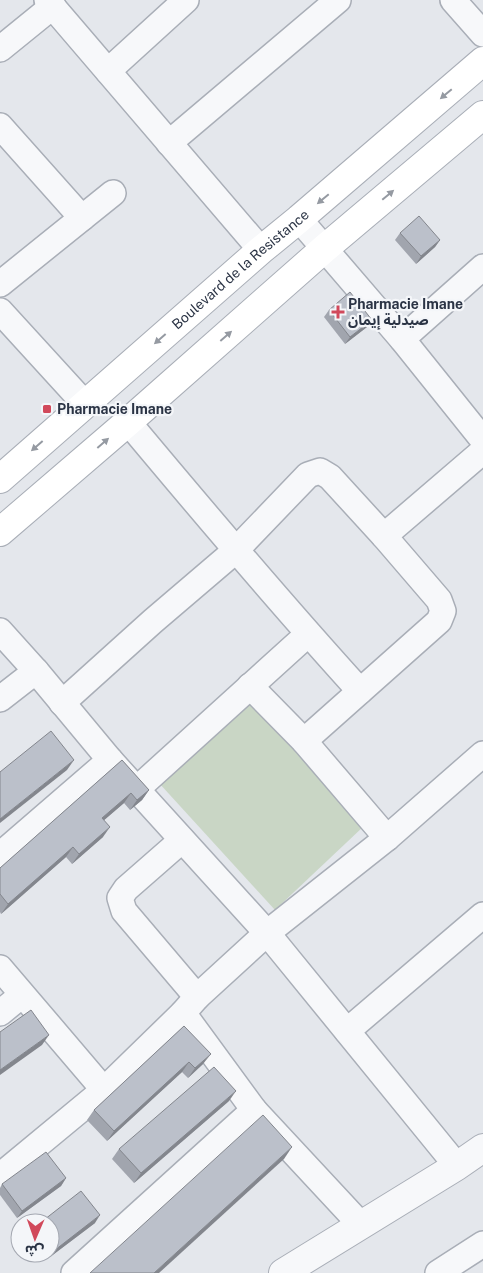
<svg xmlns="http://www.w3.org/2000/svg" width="483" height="1273" font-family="'Public Sans','Noto Sans Arabic',sans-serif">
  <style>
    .green { fill: #c9d6c5 }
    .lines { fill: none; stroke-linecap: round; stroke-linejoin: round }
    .minor-casing { stroke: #a9aeb7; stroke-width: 28 }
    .tertiary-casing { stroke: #a9aeb7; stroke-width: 30 }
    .secondary-casing { stroke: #a9aeb7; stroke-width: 30 }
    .minor { stroke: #f7f8fa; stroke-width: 25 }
    .tertiary { stroke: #f7f8fa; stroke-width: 28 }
    .secondary { stroke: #fff; stroke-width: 28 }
    .wall { fill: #a1a5ae }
    .shaded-wall { fill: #83868d }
    .building { fill: #bbc0ca; stroke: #83868d }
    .oneway { fill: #959aa2 }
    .poi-dot { fill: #d1495b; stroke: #f4f6f9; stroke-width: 2 }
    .labels { text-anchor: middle; stroke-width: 4.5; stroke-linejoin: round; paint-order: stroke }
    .street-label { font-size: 14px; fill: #2b3445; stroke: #f4f6f9 }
    .poi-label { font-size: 14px; font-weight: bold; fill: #2b3445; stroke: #f4f6f9; text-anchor: start }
  </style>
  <rect width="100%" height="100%" fill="#e4e7ec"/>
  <!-- green -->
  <path class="green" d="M248,699l116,127 -89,84 -116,-127z"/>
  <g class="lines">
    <!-- minor casing -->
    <g class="minor-casing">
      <g id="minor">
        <path d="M47,0l214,250"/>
        <path d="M453,0l30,34"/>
        <path d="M0,49l53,-43"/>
        <path d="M108,71l78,-71"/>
        <path d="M0,126l82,92"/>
        <path d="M169,143l169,-143"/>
        <path d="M299,219l103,120 81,101"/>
        <path d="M0,284l113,-91"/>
        <path d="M0,311l85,93"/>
        <path d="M402,339l81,-72"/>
        <path d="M128,422c76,91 152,181 232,269"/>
        <path d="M384,536l99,-85"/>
        <path d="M0,631l36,40 74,89 157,173 190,233"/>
        <path d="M250,686l54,55 83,97"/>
        <path d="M0,699l36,-28"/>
        <path d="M62,703l91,-82 82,-70 73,-76 12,-4 10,6 54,59 55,64 4,11 -4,10 -135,120"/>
        <path d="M137,789l171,-155"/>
        <path d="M182,840l-56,49 -6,9 4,13 73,86"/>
        <path d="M0,855l110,-95"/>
        <path d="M0,968l104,122"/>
        <path d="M0,1013l22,-18"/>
        <path d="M183,1013l71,97 107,115"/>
        <path d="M347,1031l136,-116"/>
        <path d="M0,1176l104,-86 79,-77 14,-16 70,-64 120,-95 96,-84"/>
        <path d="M74,1273l180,-163"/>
        <path d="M438,1273l45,-29"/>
      </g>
    </g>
    <!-- tertiary casing -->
    <g class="tertiary-casing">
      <path id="tertiary" d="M283,1273l174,-107 26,-18"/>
    </g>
    <!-- secondary casing -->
    <g class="secondary-casing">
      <g id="secondary">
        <path id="s1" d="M0,479l261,-229 38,-31 184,-158"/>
        <path d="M0,532l128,-110 196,-173 159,-134"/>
      </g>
    </g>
    <!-- minor -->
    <use href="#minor" class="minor"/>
    <!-- tertiary -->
    <use href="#tertiary" class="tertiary"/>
    <!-- secondary -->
    <use href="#secondary" class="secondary"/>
  </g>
  <!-- wall -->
  <g class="wall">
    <path d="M400,233l40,7 -5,7 -19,17 -21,-24z"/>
    <path d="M329,310l43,10 -5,7 -22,17 -21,-27z"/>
    <path d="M122,760l27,30 -7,10 -12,10 -6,-7 -20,17 -1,17 -31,27 -6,-7 -65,57 -1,-2v-44z"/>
    <path d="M184,1026l19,38 -15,14 -6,-6 -75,69 -20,-21 7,-10z"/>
    <path d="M229,1101l-95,82 -22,-24 7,-10z"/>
    <path d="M66,1178l-5,8 -44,32 -17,-23v-7l2,-4z"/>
    <path d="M50,1223h45l-45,34 -3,-4h3z"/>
  </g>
  <!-- shaded-wall -->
  <g class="shaded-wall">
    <path d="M440,240l-5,7 -19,17 5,-8z"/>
    <path d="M372,320l-5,7 -22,17 5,-7z"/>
    <path d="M74,760l-7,10 -67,53v-4z"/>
    <path d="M149,790l-7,10 -12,10 7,-10z"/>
    <path d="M131,793l-7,10 -29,25 7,-10z"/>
    <path d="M110,827l-7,10 -31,27 7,-10z"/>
    <path d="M73,847l-7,10 -65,57 7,-10z"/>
    <path d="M49,1035l-7,10 -42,30v-5z"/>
    <path d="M211,1054l-8,10 -15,14 7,-10z"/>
    <path d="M189,1062l-7,10 -75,69 7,-10z"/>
    <path d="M236,1091l-7,10 -95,82 7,-10z"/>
    <path d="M292,1147l-8,12 -125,114h-5z"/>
    <path d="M66,1178l-5,8 -44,32 5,-7z"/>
    <path d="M100,1215l-5,8 -45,34 5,-7z"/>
  </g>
  <!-- building -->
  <g class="building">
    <path d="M419,216l21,24 -19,16 -21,-23z"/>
    <path d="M350,292l22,28 -22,17 -21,-27z"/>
    <path d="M51,731l23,29 -74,59v-47z"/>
    <path d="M122,760l27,30 -12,10 -6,-7 -29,25 8,9 -31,27 -6,-7 -65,57 -8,-10v-26z"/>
    <path d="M31,1010l18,25 -49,35v-38z"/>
    <path d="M184,1026l27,28 -16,14 -6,-6 -75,69 -20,-21z"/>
    <path d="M214,1067l22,24 -95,82 -22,-24z"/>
    <path d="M263,1115l29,32 -138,126h-64z"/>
    <path d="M46,1152l20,26 -44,33 -20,-27z"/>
    <path d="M81,1191l19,24 -45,35 -5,-7v-20h-10z"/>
  </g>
  <!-- one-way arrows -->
  <defs><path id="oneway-solid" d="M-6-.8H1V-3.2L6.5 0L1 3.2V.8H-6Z" transform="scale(1.25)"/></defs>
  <g class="oneway">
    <use href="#oneway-solid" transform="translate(446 94) rotate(140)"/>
    <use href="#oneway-solid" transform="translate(388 195) rotate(-40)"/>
    <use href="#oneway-solid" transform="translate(323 199) rotate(140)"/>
    <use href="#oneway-solid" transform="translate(226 336) rotate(-41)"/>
    <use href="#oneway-solid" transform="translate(160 339) rotate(139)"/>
    <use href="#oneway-solid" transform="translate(103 443) rotate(-41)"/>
    <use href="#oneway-solid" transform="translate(37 446) rotate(139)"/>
  </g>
  <!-- markers -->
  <g class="poi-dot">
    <path d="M335.5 304.5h5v5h5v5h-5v5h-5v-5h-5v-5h5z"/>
    <rect x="42" y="404" width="10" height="10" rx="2.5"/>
  </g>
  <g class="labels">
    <!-- street labels -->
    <g class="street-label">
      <text dy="5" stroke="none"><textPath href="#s1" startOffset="319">Boulevard de la Resistance</textPath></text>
    </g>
    <!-- poi labels -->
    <g class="poi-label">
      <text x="348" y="309">Pharmacie Imane<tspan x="348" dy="16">صيدلية إيمان</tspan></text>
      <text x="57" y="414">Pharmacie Imane</text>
    </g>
  </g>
  <!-- north arrow -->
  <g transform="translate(35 1238) rotate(182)"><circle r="24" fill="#f4f6f9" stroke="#a4a8b1"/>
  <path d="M0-4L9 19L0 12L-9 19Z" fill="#d1495b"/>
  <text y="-8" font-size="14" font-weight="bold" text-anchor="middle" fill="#2b3445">ش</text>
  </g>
</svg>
